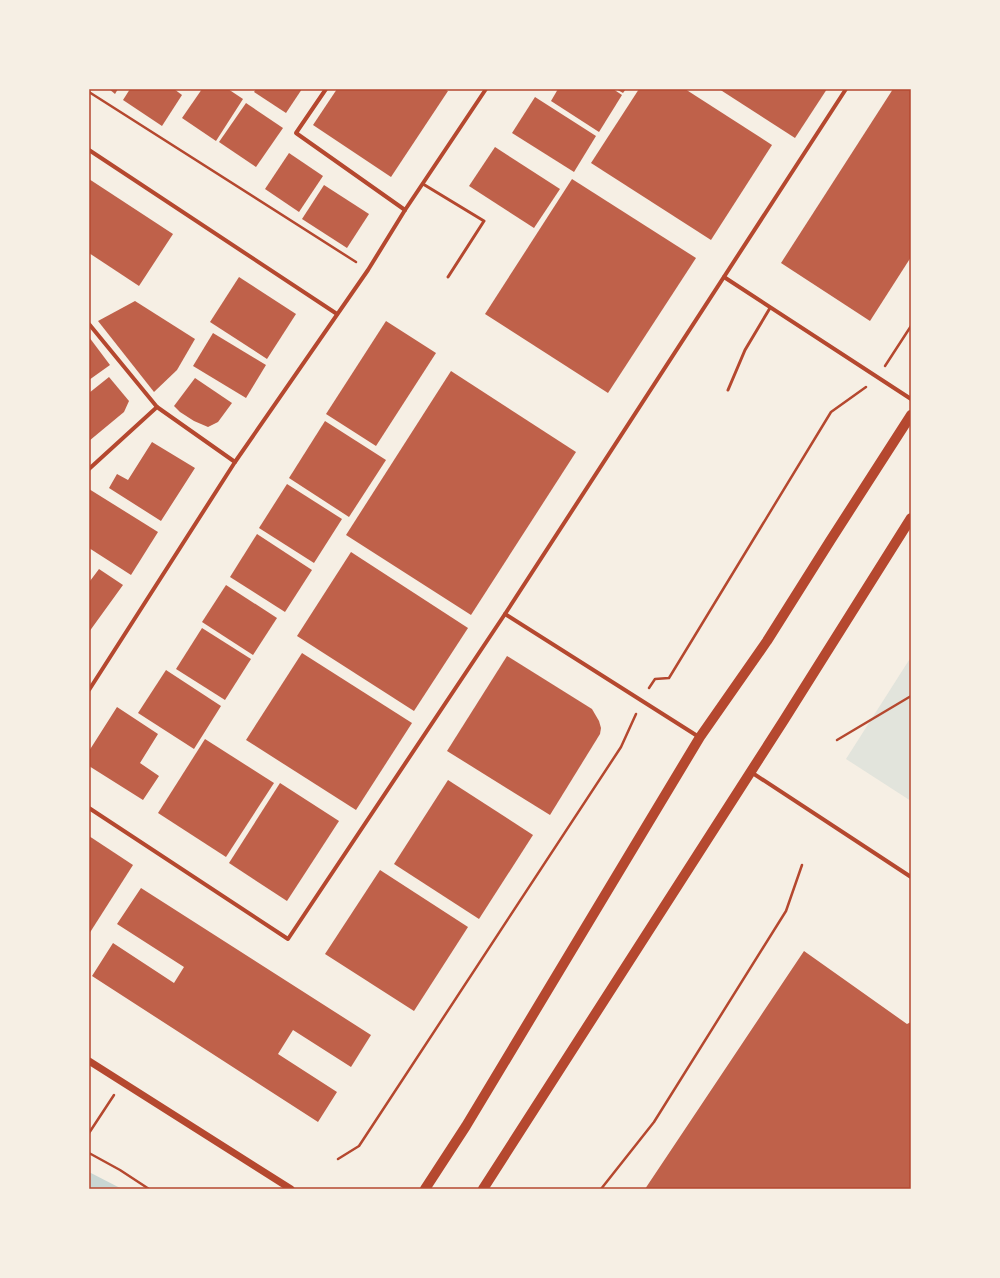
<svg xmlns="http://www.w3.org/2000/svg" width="1000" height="1278" font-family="Figtree,sans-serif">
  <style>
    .green { fill: #e2e4dc }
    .water { fill: #c9d6d2 }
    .building { fill: #bf614a }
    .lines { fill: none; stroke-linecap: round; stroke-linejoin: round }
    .path { stroke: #b5482f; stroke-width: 2.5 }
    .service { stroke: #b5482f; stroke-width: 3 }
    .minor { stroke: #b5482f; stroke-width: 4 }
    .tertiary { stroke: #b5482f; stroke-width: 7 }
    .primary { stroke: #b5482f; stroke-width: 10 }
    .neatline { fill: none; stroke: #b5482f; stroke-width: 1.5 }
  </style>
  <rect width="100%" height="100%" fill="#f6efe4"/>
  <!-- green -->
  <path class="green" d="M911,657v144l-65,-42z"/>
  <!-- water -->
  <path class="water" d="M89,1172l33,17h-33z"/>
  <!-- building -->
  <g class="building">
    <path d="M109,89h9l-3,5z"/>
    <path d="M130,89h44l8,6 -20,31 -39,-26z"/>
    <path d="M202,89h26l15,10 -27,42 -34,-23z"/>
    <path d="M256,89h46l-16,24 -32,-21z"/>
    <path d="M337,89h107l4,2 -57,86 -78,-52z"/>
    <path d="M558,89h55l9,6 -23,37 -48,-31z"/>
    <path d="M616,89h10l-3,4z"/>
    <path d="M639,89h46l87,56 -61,95 -120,-77z"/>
    <path d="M719,89h108l-32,49z"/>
    <path d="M893,89h18v168l-41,64 -89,-58z"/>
    <path d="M535,97l61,39 -22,36 -62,-39z"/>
    <path d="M246,103l37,25 -27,39 -37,-25z"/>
    <path d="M495,147l65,42 -26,39 -65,-42z"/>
    <path d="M289,153l34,23 -24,36 -34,-23z"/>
    <path d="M89,179l84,55 -34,52 -50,-33z"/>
    <path d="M572,179l124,79 -88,135 -123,-79z"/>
    <path d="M324,185l45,29 -22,34 -45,-29z"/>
    <path d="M239,277l57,37 -29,45 -57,-37z"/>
    <path d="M135,301l60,38 -18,31 -23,22 -56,-71z"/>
    <path d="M386,321l50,32 -60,93 -50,-32z"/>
    <path d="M213,333l53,32 -20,33 -53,-32z"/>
    <path d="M89,337l21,28 -21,15z"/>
    <path d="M451,371l125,81 -105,163 -125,-80z"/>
    <path d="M109,377l20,24 -5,11 -35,29v-48z"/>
    <path d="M195,378l37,25 -14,19 -10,5 -14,-6 -14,-9 -6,-6z"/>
    <path d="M325,421l61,39 -37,57 -60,-39z"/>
    <path d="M152,442l43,26 -34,53 -52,-33 8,-14 11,6z"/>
    <path d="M287,484l55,35 -28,44 -55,-35z"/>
    <path d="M89,489l69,43 -27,43 -42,-27z"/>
    <path d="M257,534l55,36 -27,42 -55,-35z"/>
    <path d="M351,552l117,76 -54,83 -117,-75z"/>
    <path d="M99,569l24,16 -34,47v-53l1,2z"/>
    <path d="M226,585l51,33 -24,37 -51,-33z"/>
    <path d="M202,628l49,31 -26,41 -49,-31z"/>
    <path d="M302,653l110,70 -56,87 -110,-70z"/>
    <path d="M507,656l85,53 7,12 2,7 -1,6 -50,81 -103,-64z"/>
    <path d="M166,670l55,36 -27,43 -56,-36z"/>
    <path d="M117,707l41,27 -18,29 19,13 -16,24 -54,-34v-15z"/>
    <path d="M205,739l69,44 -48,74 -68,-44z"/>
    <path d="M448,780l85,55 -54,84 -85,-55z"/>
    <path d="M280,783l59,38 -52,80 -58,-38z"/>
    <path d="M89,836l44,29 -44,69z"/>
    <path d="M380,870l88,57 -54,84 -89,-57z"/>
    <path d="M141,888l230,147 -20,32 -58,-37 -15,24 59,38 -19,30 -226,-146 21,-33 61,40 10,-16 -67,-43z"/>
    <path d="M804,951l103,73 4,-2v167h-266z"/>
  </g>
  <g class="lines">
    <!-- path -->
    <g class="path">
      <path d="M89,92l267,170"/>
      <path d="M885,366l26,-40"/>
      <path d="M649,688l6,-9 14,-1 162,-266 35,-25"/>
      <path d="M837,740l74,-44"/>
      <path d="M89,1133l25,-38"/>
      <path d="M89,1153l31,17 29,19"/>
      <path d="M338,1159l21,-13 262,-399 15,-33"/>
      <path d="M601,1189l53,-67 132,-211 16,-46"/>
    </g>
    <!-- service -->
    <g class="service">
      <path d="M423,184l61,37 -36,56"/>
      <path d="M728,390l17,-40 25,-42"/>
    </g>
    <!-- minor -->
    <g class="minor">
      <path d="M326,89l-30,44 109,77"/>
      <path d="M89,150l248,164"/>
      <path d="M724,277l187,122"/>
      <path d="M89,324l68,83"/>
      <path d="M89,469l68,-62 78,55"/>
      <path d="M505,614l194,123"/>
      <path d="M89,690l146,-228 133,-192 37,-60 81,-121"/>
      <path d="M751,772l160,105"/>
      <path d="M89,808l199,131 217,-325 341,-525"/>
    </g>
    <!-- tertiary -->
    <path class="tertiary" d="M89,1061l202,128"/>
    <!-- primary -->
    <g class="primary">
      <path d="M425,1189l41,-63 234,-389 67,-96 63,-100 81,-126"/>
      <path d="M483,1189l301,-469 127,-202"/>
    </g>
  </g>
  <!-- border -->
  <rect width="1000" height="1278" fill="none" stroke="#f6efe4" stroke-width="180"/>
  <rect x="90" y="90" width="820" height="1098" class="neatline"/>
</svg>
